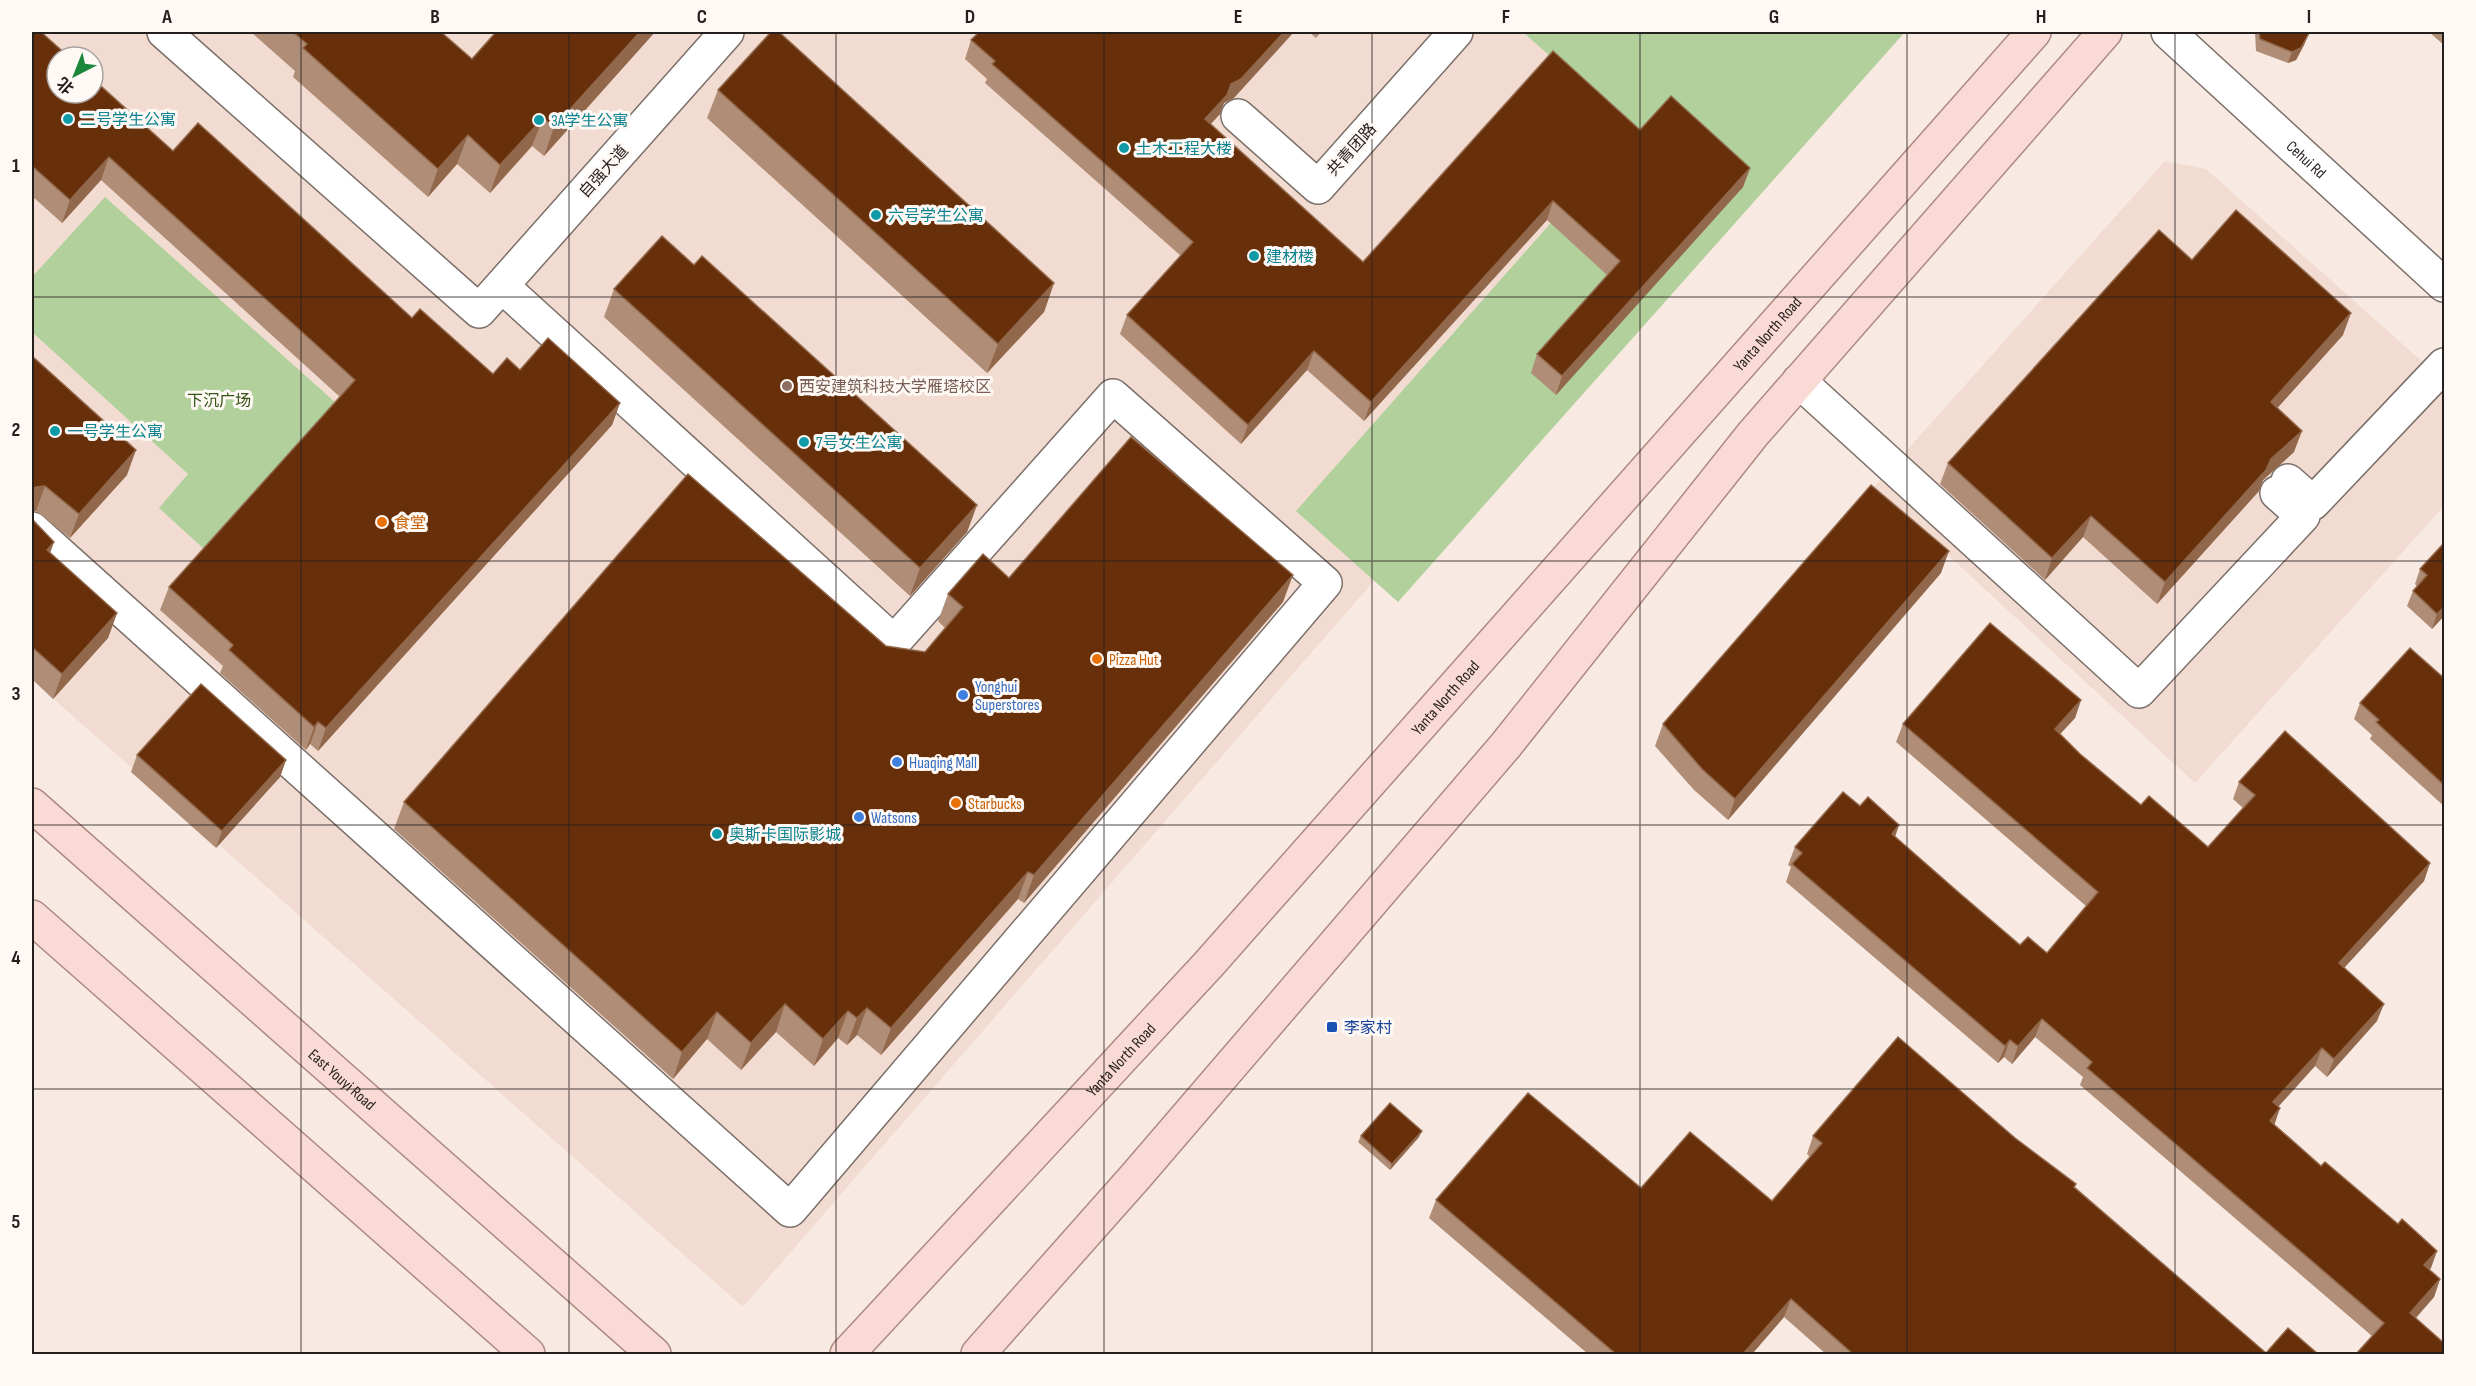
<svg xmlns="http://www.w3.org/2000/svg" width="2476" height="1386" font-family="'Sofia Sans Condensed','Noto Sans SC',sans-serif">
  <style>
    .built { fill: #f2dcd1; fill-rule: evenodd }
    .green { fill: #b1d09c }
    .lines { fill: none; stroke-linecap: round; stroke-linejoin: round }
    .minor-casing { stroke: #7b6f69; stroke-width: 36 }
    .major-casing { stroke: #ad8981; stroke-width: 36 }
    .minor { stroke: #fff; stroke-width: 33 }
    .major { stroke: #fadad4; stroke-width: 33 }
    .wall { fill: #b08d76 }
    .shaded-wall { fill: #92684c }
    .building { fill: #67300b; stroke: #92684c; stroke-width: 1.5 }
    .grid { fill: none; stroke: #241f1c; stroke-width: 1.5; stroke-opacity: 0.55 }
    .culture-dot { fill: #0f9aa8; stroke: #fff9f6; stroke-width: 2 }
    .education-dot { fill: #8d6e63; stroke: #fff9f6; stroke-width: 2 }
    .food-dot { fill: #e8710a; stroke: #fff9f6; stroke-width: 2 }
    .shop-dot { fill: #3f7fe0; stroke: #fff9f6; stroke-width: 2 }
    .transit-dot { fill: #1a4fb4; stroke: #fff9f6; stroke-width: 2 }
    .labels { text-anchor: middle; stroke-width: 6; stroke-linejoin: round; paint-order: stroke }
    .culture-label { font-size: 16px; fill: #0d838f; stroke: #fff9f6; text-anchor: start }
    .street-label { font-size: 16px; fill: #241f1c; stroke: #fff9f6 }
    .education-label { font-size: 16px; fill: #785e54; stroke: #fff9f6; text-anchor: start }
    .park-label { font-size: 16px; fill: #345416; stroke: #fff9f6 }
    .food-label { font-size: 16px; fill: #c56008; stroke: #fff9f6; text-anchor: start }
    .shop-label { font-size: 16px; fill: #366cbe; stroke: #fff9f6; text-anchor: start }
    .transit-label { font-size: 16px; fill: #164399; stroke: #fff9f6; text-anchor: start }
    .neatline { fill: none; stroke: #241f1c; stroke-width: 2 }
    .grid-label { font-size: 20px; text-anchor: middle; font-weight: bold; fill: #241f1c }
  </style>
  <rect width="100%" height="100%" fill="#f8eae2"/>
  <!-- built -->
  <g class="built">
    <path d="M32,32h1819l-1108,1275 -711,-627zM57,57h36v36h-36z"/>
    <path d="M2165,161l41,8 238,212v125l-249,277 -321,-296z"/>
  </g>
  <!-- green -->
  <g class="green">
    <path d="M1523,32h382l-507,570 -102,-91 337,-381z"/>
    <path d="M105,197l231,206 -131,147 -46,-42 29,-34 -156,-142v-55z"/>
  </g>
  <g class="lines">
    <!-- minor casing -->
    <g class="minor-casing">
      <g id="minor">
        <path d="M164,32l315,279 248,-279"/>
        <path id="s1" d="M2168,32l276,253"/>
        <path d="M1238,116l80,71 138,-155"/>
        <path d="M1799,381l340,310 164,-175 -26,-23"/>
        <path d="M2288,481l25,22 131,-138"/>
        <path d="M32,529l758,681 535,-627 -212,-187 -219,246 -392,-356"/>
      </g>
    </g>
    <!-- major casing -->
    <g class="major-casing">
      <g id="major">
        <path id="s2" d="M32,805l622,549"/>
        <path d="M32,917l496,437"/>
        <path id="s3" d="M847,1354l361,-389 826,-933"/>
        <path d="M978,1354l158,-178 370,-431 247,-311 352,-402"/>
      </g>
    </g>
    <!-- minor -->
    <use href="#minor" class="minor"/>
    <!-- major -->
    <use href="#major" class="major"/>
  </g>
  <!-- wall -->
  <g class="wall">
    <path d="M32,32l141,119 320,223 27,-4 100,33 -8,22 -294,326 -8,-7 -4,6 -86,-77 3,-7 -63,-56 9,-23 171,-190 -239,-217 -39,43 -30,-27z"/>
    <path d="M251,32h190l31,27 183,-27 -111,124 -12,-10 -42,47 -33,-29 -29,33 -135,-120 2,-6z"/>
    <path d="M1309,32h12l-5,6z"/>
    <path d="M2255,32h53l1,1 -5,12 -8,15 -8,3 -32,-12z"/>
    <path d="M2429,32h16v14z"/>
    <path d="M971,40l263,58 -10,5 -4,11 -10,10 153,138 277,-132 110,38 -7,19 -187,208 -25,-22 6,-19 70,-79 -60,-55 -183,201 -57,-51 -66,74 -121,-110 7,-19 54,-59 -196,-173 2,-4 -22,-20z"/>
    <path d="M718,90l336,193 -10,29 -57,61 -280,-255z"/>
    <path d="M2192,260l151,75 -66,73 17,44 -31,28 -4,11 -102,113 -74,-67 -38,43 -105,-96 8,-21z"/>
    <path d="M694,265l283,240 -10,27 -57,64 -306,-279 10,-28z"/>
    <path d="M32,356l95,119 -57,63 -34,-27z"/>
    <path d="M32,519l22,23 -4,11 67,60 -9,25 -55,61 -21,-20z"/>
    <path d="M2445,542v73l-13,14 -25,-23 6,-15 4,-5 -2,-2 5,-15z"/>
    <path d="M1941,573l-213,247 -34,-30 -39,-44 8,-22z"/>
    <path d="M1009,578l274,24 -259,301 -6,-4 -137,156 -24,-20 -10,10 -9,-7 -24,28 -38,-34 -35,38 -34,-31 -34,40 -279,-250 10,-27 482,-156 39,6 20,-24 -7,-7 10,-27z"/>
    <path d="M2445,679v128l-75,-68 2,-4 -18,-16 6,-16z"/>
    <path d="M2081,700l-6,18 -15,16 20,20 61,51 67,42 35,-39 -10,-9 6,-17 191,81 -6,18 -80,87 33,53 -50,56 -12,-11 -37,41 2,1 -6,16 47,42 77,58 39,27 -8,19 11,9 -6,18 -18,21 -44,18 -292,-251 3,-8 -48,-40 -23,27 -8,-7 -6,6 -212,-181 5,-15 -3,-2 7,-18 65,-41 160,139 27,8 39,-47 -190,-164 7,-18z"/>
    <path d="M137,755l149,5 -6,17 -64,71 -85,-76z"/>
    <path d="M1361,1136l58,1 -29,33 -32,-28z"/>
    <path d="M1813,1136l202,2 60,50 191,165 52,1h-492l-42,-37 -32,37h-164l-159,-136 7,-18 205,-12 131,13 38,-44 -3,-3z"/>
  </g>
  <!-- shaded-wall -->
  <g class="shaded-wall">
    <path d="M640,32h15l-111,124 10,-29z"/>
    <path d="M1284,32h10l-60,66 -10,5 -4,11 -22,24 7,-19 26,-35z"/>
    <path d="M2309,33l-5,12 -8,15 -8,3 4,-11z"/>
    <path d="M543,118l-11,28 -42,47 10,-28z"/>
    <path d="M468,135l-11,29 -29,33 10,-28z"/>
    <path d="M109,157l-8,23 -39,43 8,-23z"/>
    <path d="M1750,168l-7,19 -187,208 6,-19z"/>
    <path d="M1553,201l-6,19 -183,201 7,-19z"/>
    <path d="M1054,283l-10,29 -57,61 11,-29z"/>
    <path d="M2351,313l-8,22 -80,89 8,-22z"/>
    <path d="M1314,351l-7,19 -66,74 7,-19z"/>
    <path d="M620,403l-8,22 -294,326 8,-23z"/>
    <path d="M2302,431l-8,21 -31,28 -4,11 -102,113 8,-22 106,-123z"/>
    <path d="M136,450l-9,25 -57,63 9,-24z"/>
    <path d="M45,486l-9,25h-4v-22l4,-2z"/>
    <path d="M977,505l-10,27 -57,64 10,-28z"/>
    <path d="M2091,516l-8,21 -38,43 7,-22z"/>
    <path d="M54,542l-9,24 2,-16z"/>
    <path d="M1949,551l-8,22 -213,247 7,-21z"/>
    <path d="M1293,575l-10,27 -259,301 10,-28z"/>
    <path d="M2445,606v9l-13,14 5,-15z"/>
    <path d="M117,613l-9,25 -55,61 9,-25z"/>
    <path d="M2081,700l-6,18 -27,29 7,-18z"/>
    <path d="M318,722l-8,22 -4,6 8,-23z"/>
    <path d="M286,760l-6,17 -64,71 6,-17z"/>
    <path d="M1899,825l-6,18 -1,-9z"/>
    <path d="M2430,863l-6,18 -92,100 7,-18z"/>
    <path d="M1028,872l-10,27 -137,156 10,-27z"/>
    <path d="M785,1004l-9,28 -35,38 10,-27z"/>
    <path d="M2384,1004l-7,17 -50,56 7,-18z"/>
    <path d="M867,1008l-10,27 -10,10 10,-27z"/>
    <path d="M848,1011l-10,27 -24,28 9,-27z"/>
    <path d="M717,1012l-10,27 -34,40 9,-27z"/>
    <path d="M2042,1019l-7,18 -23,27 6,-18z"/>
    <path d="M2010,1040l-6,17 -6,6 7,-17z"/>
    <path d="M2322,1048l-7,18 -49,54 7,-18z"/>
    <path d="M2280,1108l-6,18 -4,-5z"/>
    <path d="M1422,1131l-3,6 -29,33 2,-6z"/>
    <path d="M2437,1251l-6,17 -14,15 7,-18z"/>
    <path d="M2440,1279l-6,18 -30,34 6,-18z"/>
    <path d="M1791,1299l-7,18 -32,37h-9z"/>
  </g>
  <!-- building -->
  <g class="building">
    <path d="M32,32h9l28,25h-12v36h36v-14l80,72 25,-28 214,195 8,-9 73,65 14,-16 13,12 28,-32 72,65 -294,325 -8,-6 -4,5 -85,-77 4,-5 -64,-58 186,-207 -246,-223 -39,43 -38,-34z"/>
    <path d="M293,32h148l31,27 24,-27h144l-86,95 -11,-9 -43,47 -32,-30 -30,34 -135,-121 4,-4z"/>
    <path d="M771,32h8l275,251 -56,61 -280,-254z"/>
    <path d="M979,32h305l-43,47 -10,5 -4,11 -22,24 158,143 190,-211 87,79 31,-34 79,72 -188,208 -25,-22 83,-93 -67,-60 -182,201 -57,-51 -66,74 -121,-110 66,-73 -201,-178 3,-3 -24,-21z"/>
    <path d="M2259,32h49l1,1 -8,15 -9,4 -32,-13z"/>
    <path d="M2236,210l115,103 -80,89 31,29 -31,28 -5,11 -101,112 -74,-66 -39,42 -104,-95 211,-233 33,30z"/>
    <path d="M662,236l32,29 8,-9 275,249 -57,63 -306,-279z"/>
    <path d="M32,356l104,94 -57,64 -34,-28 -9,1 -4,2z"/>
    <path d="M1131,437l162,138 -259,300 -6,-3 -137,156 -24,-20 -10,10 -9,-7 -25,28 -38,-35 -34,39 -34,-31 -35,40 -278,-250 284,-328 198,172 39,6 38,-45 -15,-13 35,-40 26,24z"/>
    <path d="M1871,485l78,66 -214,248 -33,-30 -39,-45z"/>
    <path d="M32,519l22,23 -7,8 70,63 -55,61 -30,-27z"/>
    <path d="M2445,542v64l-8,8 -24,-23 14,-16 -7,-6z"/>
    <path d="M1990,623l91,77 -26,29 25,25 61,51 8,-9 59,51 47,-52 -16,-13 46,-51 145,132 -91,100 45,41 -50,55 -12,-11 -49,54 7,6 -10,13 51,45 4,-4 73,62 4,-5 35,32 -13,14 16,14 -30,34 35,31v10h-89l28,-31 -297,-255 5,-6 -50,-43 -24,27 -8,-6 -5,6 -213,-182 10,-11 -7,-6 48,-55 17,14 8,-9 31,28 -7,9 66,58 62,53 8,-8 19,16 51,-61 -195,-168z"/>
    <path d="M2410,648l35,31v107l-69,-64 3,-2 -19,-17z"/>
    <path d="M201,684l85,76 -64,71 -85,-76z"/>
    <path d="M1898,1037l117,101 61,46 -2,3 192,166 22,-25 30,26h-465l-62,-55 -48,55h-127l-180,-154 92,-107 113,95 49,-56 82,69 50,-58 -9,-7z"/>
    <path d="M1390,1103l32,28 -30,33 -31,-28z"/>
  </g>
  <!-- grid -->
  <path class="grid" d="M301,32v1322M569,32v1322M836,32v1322M1104,32v1322M1372,32v1322M1640,32v1322M1907,32v1322M2175,32v1322M32,297h2412M32,561h2412M32,825h2412M32,1089h2412"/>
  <!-- markers -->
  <g class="culture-dot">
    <circle cx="68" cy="119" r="6"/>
    <circle cx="539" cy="120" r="6"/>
    <circle cx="1124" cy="148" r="6"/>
    <circle cx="876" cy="215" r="6"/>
    <circle cx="1254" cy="256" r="6"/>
    <circle cx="55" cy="431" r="6"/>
    <circle cx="804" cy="442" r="6"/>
    <circle cx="717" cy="834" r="6"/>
  </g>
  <circle class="education-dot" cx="787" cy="386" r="6"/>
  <g class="food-dot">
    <circle cx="382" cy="522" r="6"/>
    <circle cx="1097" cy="659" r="6"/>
    <circle cx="956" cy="803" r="6"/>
  </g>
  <g class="shop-dot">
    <circle cx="963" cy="695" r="6"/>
    <circle cx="897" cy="762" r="6"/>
    <circle cx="859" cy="817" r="6"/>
  </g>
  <rect class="transit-dot" x="1326" y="1021" width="12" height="12" rx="3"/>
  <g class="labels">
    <!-- culture labels -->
    <g class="culture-label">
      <text x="80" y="125">二号学生公寓</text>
      <text x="551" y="126">3A学生公寓</text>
      <text x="1136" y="154">土木工程大楼</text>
      <text x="888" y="221">六号学生公寓</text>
      <text x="1266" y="262">建材楼</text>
      <text x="67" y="437">一号学生公寓</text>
      <text x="816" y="448">7号女生公寓</text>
      <text x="729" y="840">奥斯卡国际影城</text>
    </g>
    <!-- street labels -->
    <g class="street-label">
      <text transform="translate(1351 149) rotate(-48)" y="6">共青团路</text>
      <text dy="6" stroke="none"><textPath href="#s1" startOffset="188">Cehui Rd</textPath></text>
      <text transform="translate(603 171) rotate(-48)" y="6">自强大道</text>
      <text dy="6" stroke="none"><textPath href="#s3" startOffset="1374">Yanta North Road</textPath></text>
      <text dy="6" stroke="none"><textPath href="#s3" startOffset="888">Yanta North Road</textPath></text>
      <text dy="6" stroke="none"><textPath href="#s3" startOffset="402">Yanta North Road</textPath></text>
      <text dy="6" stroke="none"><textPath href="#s2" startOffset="414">East Youyi Road</textPath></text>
    </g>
    <!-- education labels -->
    <g class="education-label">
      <text x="799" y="392">西安建筑科技大学雁塔校区</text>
    </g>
    <!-- park labels -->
    <g class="park-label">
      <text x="219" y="406">下沉广场</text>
    </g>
    <!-- food labels -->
    <g class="food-label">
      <text x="394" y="528">食堂</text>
      <text x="1109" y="665">Pizza Hut</text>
      <text x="968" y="809">Starbucks</text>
    </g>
    <!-- shop labels -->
    <g class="shop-label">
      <text x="975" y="692">Yonghui<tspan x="975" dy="18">Superstores</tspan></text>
      <text x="909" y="768">Huaqing Mall</text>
      <text x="871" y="823">Watsons</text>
    </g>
    <!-- transit labels -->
    <g class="transit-label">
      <text x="1344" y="1033">李家村</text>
    </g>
  </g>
  <!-- border -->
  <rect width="2476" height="1386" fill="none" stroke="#fff9f6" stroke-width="66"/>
  <!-- north arrow -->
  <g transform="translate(75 75) rotate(222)"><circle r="28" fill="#fff9f6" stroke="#a7a29f" stroke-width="1.5"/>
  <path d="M0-4.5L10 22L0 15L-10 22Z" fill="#1b873d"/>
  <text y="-9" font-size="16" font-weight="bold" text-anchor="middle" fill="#241f1c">北</text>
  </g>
  <rect x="33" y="33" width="2410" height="1320" class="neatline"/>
  <g class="grid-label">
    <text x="167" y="23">A</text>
    <text x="435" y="23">B</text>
    <text x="702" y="23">C</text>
    <text x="970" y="23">D</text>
    <text x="1238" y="23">E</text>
    <text x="1506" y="23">F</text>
    <text x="1774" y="23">G</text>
    <text x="2041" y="23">H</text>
    <text x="2309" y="23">I</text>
    <text x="16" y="172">1</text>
    <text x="16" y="436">2</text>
    <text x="16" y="700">3</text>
    <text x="16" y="964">4</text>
    <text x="16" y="1228">5</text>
  </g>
</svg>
